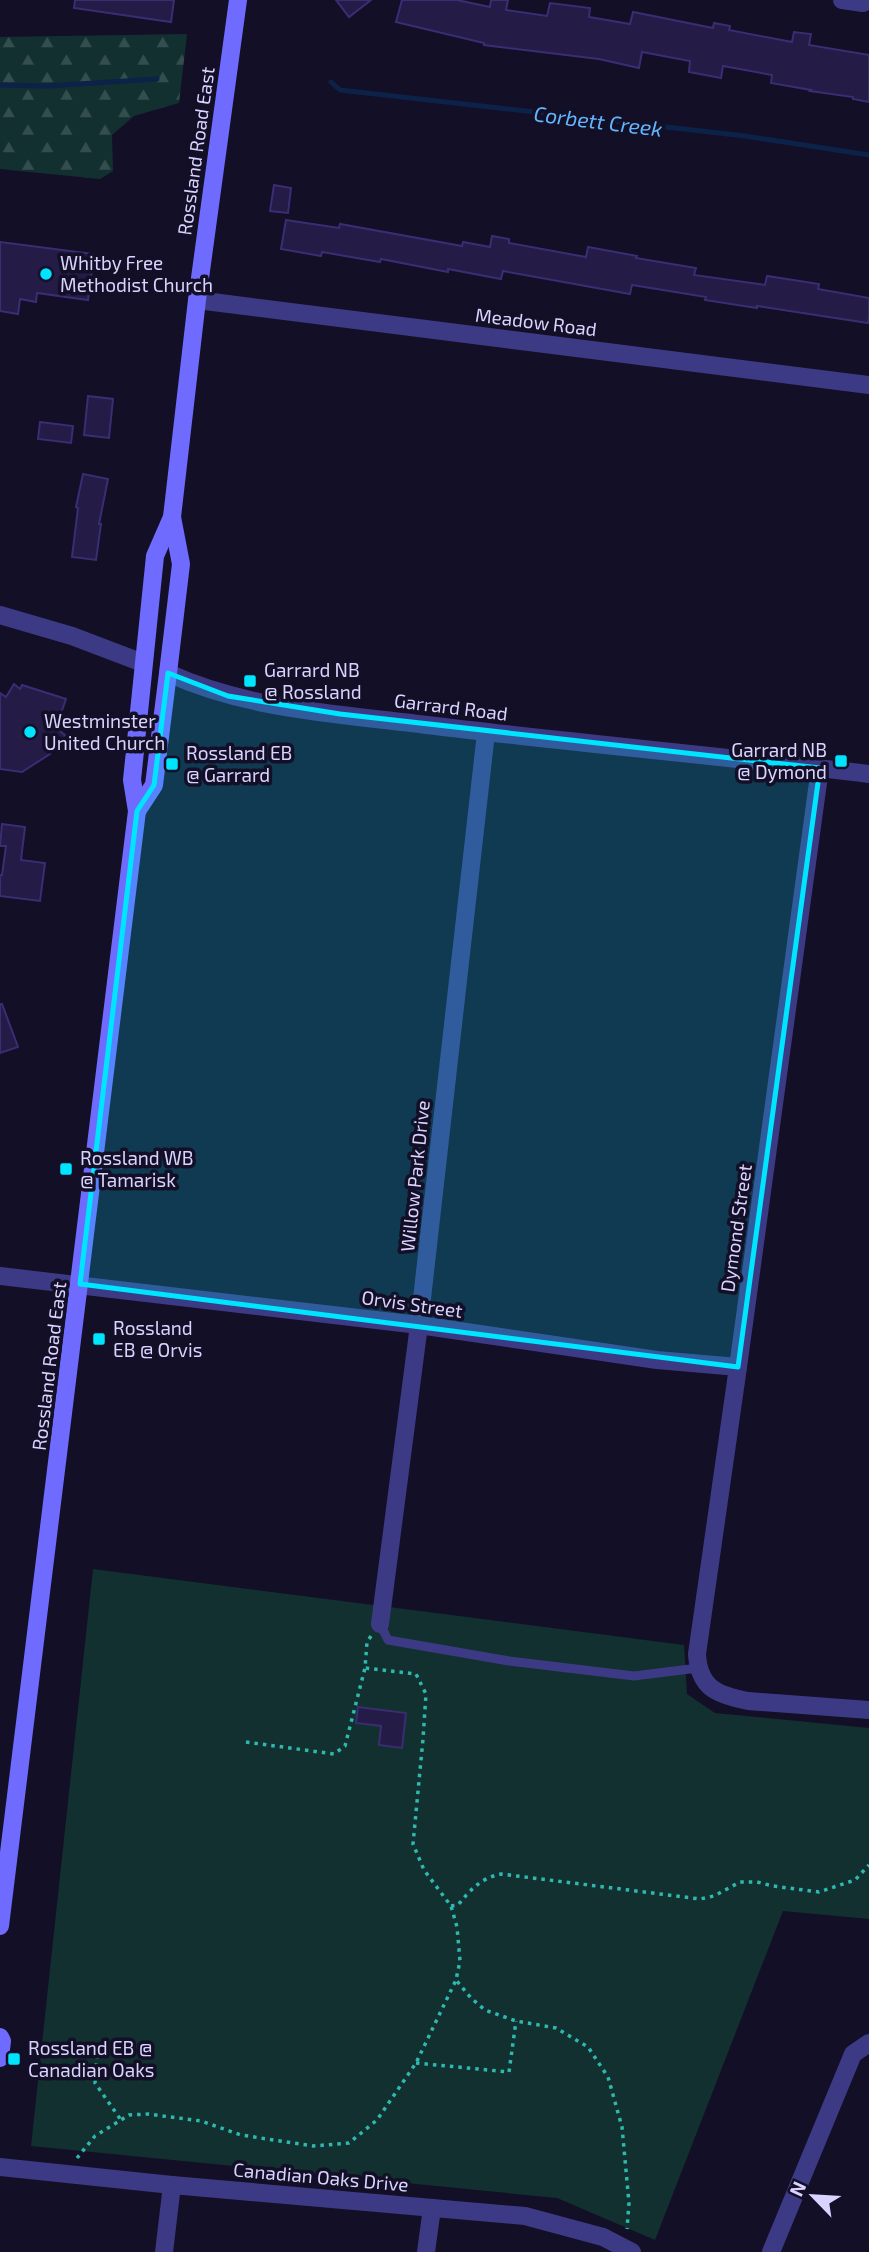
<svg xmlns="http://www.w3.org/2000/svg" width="869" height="2252" font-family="'Exo 2',sans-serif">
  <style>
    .green { fill: #12302f }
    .forest { fill: url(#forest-firs) }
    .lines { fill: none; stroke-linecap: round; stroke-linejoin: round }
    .stream { stroke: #0c2248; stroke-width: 5 }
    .building { fill: #241b47; stroke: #3b2d73; stroke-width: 2 }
    .path { stroke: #2fb8b0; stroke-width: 3.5; stroke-dasharray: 3.5 5; stroke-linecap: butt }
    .service { stroke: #3d3a85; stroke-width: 9 }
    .minor { stroke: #3d3a85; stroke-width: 18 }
    .tertiary { stroke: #3d3a85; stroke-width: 18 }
    .secondary { stroke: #6f6bff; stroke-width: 18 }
    .marked { fill: #00e5ff; fill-opacity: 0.2; stroke: #00e5ff; stroke-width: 5; stroke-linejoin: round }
    .poi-dot { fill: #00e5ff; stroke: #130f26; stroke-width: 2.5 }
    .labels { text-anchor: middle; stroke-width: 7; stroke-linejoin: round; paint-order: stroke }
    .street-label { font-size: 19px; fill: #d9d4ff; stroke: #130f26 }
    .poi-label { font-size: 19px; fill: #d9d4ff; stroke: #130f26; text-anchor: start }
    .water-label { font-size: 21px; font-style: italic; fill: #62b6ff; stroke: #130f26 }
  </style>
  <defs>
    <pattern id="forest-firs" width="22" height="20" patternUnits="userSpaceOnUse" patternTransform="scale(1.75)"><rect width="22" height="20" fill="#12302f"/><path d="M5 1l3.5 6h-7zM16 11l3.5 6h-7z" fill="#344d4e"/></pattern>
  </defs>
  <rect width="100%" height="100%" fill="#130f26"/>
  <!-- green -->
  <path class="green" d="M93,1569l591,76 3,49 28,19 154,15v191l-86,-8 -128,329 -98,-42 -526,-52z"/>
  <!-- forest -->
  <path class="forest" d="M187,34l-8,69 -45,13 -22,19 1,36 -13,8 -100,-10v-132z"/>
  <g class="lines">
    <!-- stream -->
    <g class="stream">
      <path d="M331,82l9,8 405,46 124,19"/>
      <path d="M0,85l47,1 110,-7"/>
    </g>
  </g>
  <!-- building -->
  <g class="building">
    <path d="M75,0h99l-3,22 -97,-14z"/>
    <path d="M336,0h35l-22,17z"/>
    <path d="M402,0h55l33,7 1,-7h17l-2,10 41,6 3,-13 40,5 -1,9 41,7 3,-12 80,16 1,-5 16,3 -1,4 63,12 2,-10 17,2 -2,11 60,10v47l-16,-3v-2l-43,-6 1,-1 -40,-7 1,-8 -49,-9 -2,12 -32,-6 1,-11 -48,-9 -3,16 -40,-9 -115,-14v-2l-88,-21z"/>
    <path d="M274,185l17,3 -3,25 -18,-2z"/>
    <path d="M286,220l53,8 1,-4 122,22 1,-4 27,5 2,-11 17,3v4l77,14 2,-10 49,9 -1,2 60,10 -2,7 71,10 2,-9 52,8 -1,5 51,9v17l-1,8 -111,-17v2l-52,-8 1,-3 -74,-12 -2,9 -127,-23 -2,8 -53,-10v3l-67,-13 -1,3 -58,-10 -1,4 -40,-7z"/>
    <path d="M0,242l94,12 -6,46 -51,-7 -1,9 -16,-3 -2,15 -18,-3z"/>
    <path d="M88,396l25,3 -4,39 -25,-3z"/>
    <path d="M40,422l33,4 -2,17 -33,-4z"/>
    <path d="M83,474l25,5 -9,45h2l-5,36 -24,-3 6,-49 -2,-1z"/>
    <path d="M14,684l6,5 2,-4 44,14 -10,29 9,7 -15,19 -28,18 -22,-3v-76l6,4z"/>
    <path d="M2,824l23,3 -4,33 24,3 -5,38 -40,-5v-21h2l4,-29h-6z"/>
    <path d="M0,1004h2l16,43 -18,6z"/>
    <path d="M358,1707l48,6 -4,35 -23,-3 2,-19 -25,-3z"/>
  </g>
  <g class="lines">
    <!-- path -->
    <g class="path">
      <path d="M371,1636l-4,6 -2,26 51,6 10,20 -3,45 -10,105 11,26 27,36 6,21 3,34 -4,19 15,18 14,12 31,11 40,7 32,19 20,30 14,50 7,76 -2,26"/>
      <path d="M246,1742l88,12 11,-8 20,-78"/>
      <path d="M451,1906l7,-1c12,-15 23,-27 43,-31l199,25 14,-3 26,-14h17l16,4 46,6 36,-12 14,-15"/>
      <path d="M97,2055l-2,28 26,37"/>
      <path d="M416,2063l93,9 7,-51"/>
      <path d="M77,2158l18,-22 34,-21 19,-1 53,7 40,14 72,11 36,-3 28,-23 39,-57 40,-83"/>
    </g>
    <!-- service -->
    <path class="service" d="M380,1624l8,16 121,21 125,15 64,-8"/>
    <!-- minor -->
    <g class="minor">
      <path d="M842,0l21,3 6,-3"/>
      <path d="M197,300l672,85"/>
      <path d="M820,768l-82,599 -41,287c2,34 20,41 51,47l121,9"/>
      <path d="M0,1276l419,49 238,35 81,7"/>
      <path d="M380,1624l39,-299 67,-592"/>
      <path d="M0,2167l172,18 353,31 78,21 29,15"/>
      <path d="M164,2252l8,-67"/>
      <path d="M426,2252l6,-44"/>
      <path d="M771,2252l82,-198 16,-11"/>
    </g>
    <!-- tertiary -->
    <g class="tertiary">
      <path d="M0,615l72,21 71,27"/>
      <path d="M168,673c81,37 172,41 259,52 147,18 295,31 442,49"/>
    </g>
    <!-- secondary -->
    <g class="secondary">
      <path d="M137,811l17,-26 14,-112 13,-109 -9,-47"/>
      <path d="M0,1926l137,-1115 -5,-31 23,-224 17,-39 25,-217 41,-300"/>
      <path d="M0,2037l2,4 -2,17"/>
    </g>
  </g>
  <!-- marked area -->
  <path class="marked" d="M168,673l60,23 112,18 480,54 -82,599 -658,-83 57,-473 17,-26z"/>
  <!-- markers -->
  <g class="poi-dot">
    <circle cx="46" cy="274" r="7"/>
    <rect x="243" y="674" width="14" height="14" rx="3.5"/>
    <circle cx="30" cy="732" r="7"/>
    <rect x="834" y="754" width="14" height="14" rx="3.5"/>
    <rect x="165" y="757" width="14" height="14" rx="3.5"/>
    <rect x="59" y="1162" width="14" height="14" rx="3.5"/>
    <rect x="92" y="1332" width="14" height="14" rx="3.5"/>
    <rect x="7" y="2052" width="14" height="14" rx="3.5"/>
  </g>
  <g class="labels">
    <!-- street labels -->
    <g class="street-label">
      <text transform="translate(196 151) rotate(-82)" y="7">Rossland Road East</text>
      <text transform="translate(536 322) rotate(7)" y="7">Meadow Road</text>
      <text transform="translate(451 707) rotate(7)" y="7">Garrard Road</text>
      <text transform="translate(415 1176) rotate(-84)" y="7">Willow Park Drive</text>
      <text transform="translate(736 1228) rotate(-82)" y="7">Dymond Street</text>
      <text transform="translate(412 1304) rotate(8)" y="7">Orvis Street</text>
      <text transform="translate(49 1366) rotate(-83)" y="7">Rossland Road East</text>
      <text transform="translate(321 2177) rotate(5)" y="7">Canadian Oaks Drive</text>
    </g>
    <!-- poi labels -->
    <g class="poi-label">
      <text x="60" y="270">Whitby Free<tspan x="60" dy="22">Methodist Church</tspan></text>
      <text x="264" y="677">Garrard NB<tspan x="264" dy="22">@ Rossland</tspan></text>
      <text x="44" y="728">Westminster<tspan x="44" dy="22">United Church</tspan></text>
      <text x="827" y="757" text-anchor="end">Garrard NB<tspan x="827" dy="22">@ Dymond</tspan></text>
      <text x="186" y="760">Rossland EB<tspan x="186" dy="22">@ Garrard</tspan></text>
      <text x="80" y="1165">Rossland WB<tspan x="80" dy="22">@ Tamarisk</tspan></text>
      <text x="113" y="1335">Rossland<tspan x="113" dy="22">EB @ Orvis</tspan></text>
      <text x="28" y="2055">Rossland EB @<tspan x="28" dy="22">Canadian Oaks</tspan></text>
    </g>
    <!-- water labels -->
    <g class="water-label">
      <text transform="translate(598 122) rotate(7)" y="7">Corbett Creek</text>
    </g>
  </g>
  <!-- north arrow -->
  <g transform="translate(813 2196) rotate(295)" stroke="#130f26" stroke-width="5" paint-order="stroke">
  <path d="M0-5L12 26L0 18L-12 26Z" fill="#d9d4ff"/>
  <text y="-10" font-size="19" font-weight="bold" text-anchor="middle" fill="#d9d4ff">N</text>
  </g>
</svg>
